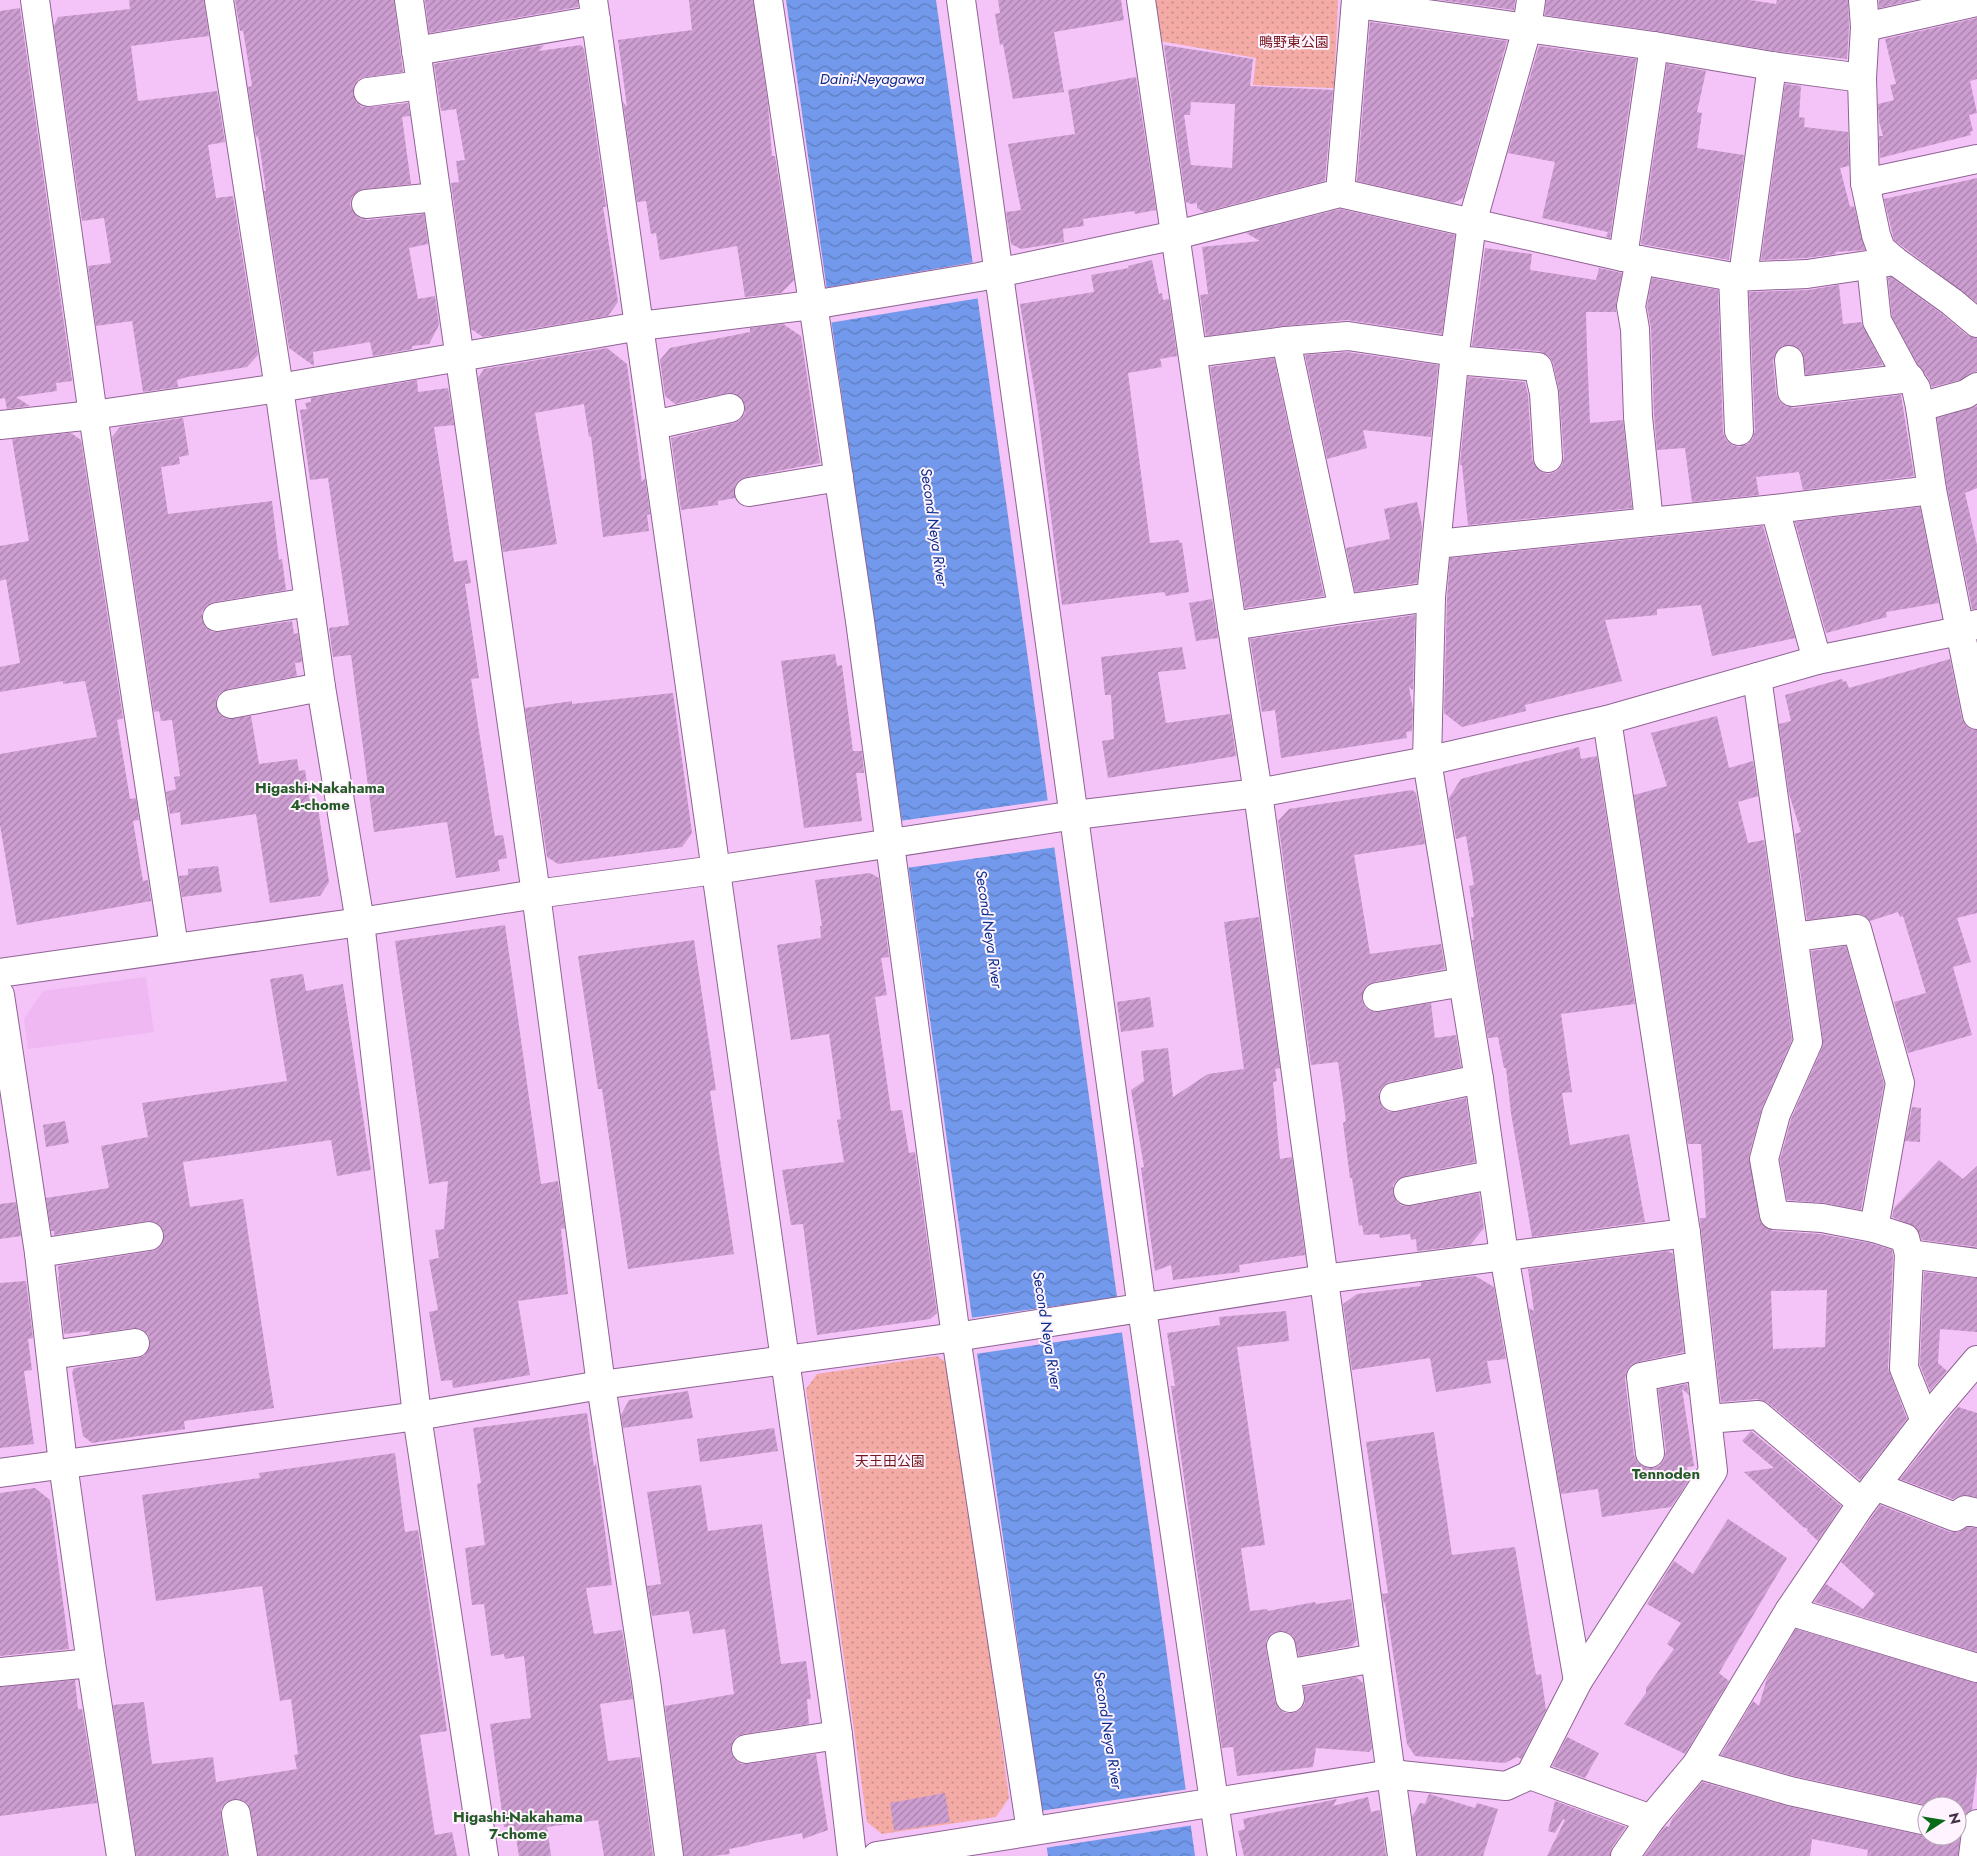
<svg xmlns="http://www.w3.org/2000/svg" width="1977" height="1856" font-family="Jost,'Noto Sans JP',sans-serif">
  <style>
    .built { fill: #efb8f3 }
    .park { fill: url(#park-dots) }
    .water { fill: url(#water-waves) }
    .pier { fill: #f4c3f8 }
    .building { fill: url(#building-hatch); fill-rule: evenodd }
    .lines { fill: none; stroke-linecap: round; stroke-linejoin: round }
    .minor-casing { stroke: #8f6393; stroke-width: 30 }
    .minor { stroke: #fff; stroke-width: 28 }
    .labels { text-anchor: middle; stroke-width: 4; stroke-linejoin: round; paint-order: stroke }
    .park-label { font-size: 14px; fill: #76181c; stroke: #fef3fe }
    .water-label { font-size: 15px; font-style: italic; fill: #0b2d8b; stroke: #fef3fe }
    .neighbourhood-label { font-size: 15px; font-weight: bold; fill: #245a26; stroke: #fef3fe }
  </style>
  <defs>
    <pattern id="park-dots" width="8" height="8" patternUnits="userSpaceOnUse" patternTransform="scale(1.25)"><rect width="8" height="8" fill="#f4aba6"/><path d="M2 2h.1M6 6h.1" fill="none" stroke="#c78c89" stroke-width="1.8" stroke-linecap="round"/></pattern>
    <pattern id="water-waves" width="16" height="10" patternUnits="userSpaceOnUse" patternTransform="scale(1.25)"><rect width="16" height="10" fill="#7299ec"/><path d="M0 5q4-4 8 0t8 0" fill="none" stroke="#5f7dc1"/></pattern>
    <pattern id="building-hatch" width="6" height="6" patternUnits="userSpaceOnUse" patternTransform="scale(1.25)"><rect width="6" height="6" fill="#cd9ed1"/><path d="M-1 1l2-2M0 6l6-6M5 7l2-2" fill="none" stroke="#a881ab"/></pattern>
  </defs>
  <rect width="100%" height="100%" fill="#f4c3f8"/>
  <!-- built -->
  <path class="built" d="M146,977l8,55 -126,17 -4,-30 19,-28z"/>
  <!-- park -->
  <g class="park">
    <path d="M1154,0h184l-4,88 -81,-3 3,-27 -96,-17z"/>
    <path d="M937,1356l14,10 58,432 -13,19 -114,17 -15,-12 -61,-433 11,-15z"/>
  </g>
  <!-- water -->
  <path class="water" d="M786,0h150l259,1856h-147z"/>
  <!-- pier -->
  <g class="pier">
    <path d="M975,262l5,36 -151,25 -5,-35z"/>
    <path d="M1050,800l7,47 -151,21 -7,-47z"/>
    <path d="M1119,1297l6,35 -150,22 -5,-36z"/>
    <path d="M1189,1789l5,36 -149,23 -5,-37z"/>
  </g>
  <!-- building -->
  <g class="building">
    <path d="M129,0h75l5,36 -78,10 7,55 79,-10 8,51 -17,3 8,53 17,-2 25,159 -11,12 -60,10 -10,3 1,7 -35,5 -11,-71 -36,5 -8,-60 23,-3 -7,-45 -22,3 -28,-195 4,-9 72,-8z"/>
    <path d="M235,0h159l9,72 -37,5 -7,2 -5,7 -1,8 3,8 6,5h8l38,-4 2,13 -8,1 9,67 -47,5 -7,3 -5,5 -2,8 4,8 5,5 8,2 57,-6 4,30 -19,4 9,51 17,-3 4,29 -10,19 -17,2v3l-39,7 -3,-14 -57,10 1,14 -25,-18 -25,-157h2l-8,-55 -2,1 -8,-50 4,-1 -8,-50 -1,-5h-3z"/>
    <path d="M425,0h153v7l-149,26z"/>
    <path d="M689,0h64l15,104 4,52h3l19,124 -13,13 -36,4 -8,-51 -77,14 -4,-27 -5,1 -5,-33 -9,1 -14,-100 4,5 -9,-67 74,-10z"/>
    <path d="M998,0h123l3,20 -70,12 10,60 -51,7 -10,-55 -3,1 -5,-31 5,-1z"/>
    <path d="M1440,0h75l-1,10z"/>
    <path d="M1546,0h204l26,4 1,-4h71l1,27 -2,32 -73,-8 -118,-20 -111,-16z"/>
    <path d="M1879,0h35l-35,8z"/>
    <path d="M20,8l52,373 -16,2 1,8 -41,6 14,9 -23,3 -2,-11 -5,1v-388z"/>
    <path d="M1977,18v61l-7,2 7,32 -8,2 4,16 -3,1 1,3 -91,23 -1,-22h4l-4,-15 -1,-17 16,-4 -4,-15 6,-1 -11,-45z"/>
    <path d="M1370,22l137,19 -44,157 -10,5 -96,-22z"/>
    <path d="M544,45l-5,6 42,-6 3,4 22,158h-3l15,95 -10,14 -125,21 -12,-8 -20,-146 8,-1 -3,-21 9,-1 -9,-51 -15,2 -7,-47z"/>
    <path d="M1164,45l89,14 -3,27 83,4 -8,91 -121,31 -7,-4v-5l-6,1 -5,-2zM1191,102l44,2 -3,64 -41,-3 -7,-50h6z"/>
    <path d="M1539,46l97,13 -26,179 -4,-1 2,-5 -66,-14 13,-56 -47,-9z"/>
    <path d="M1667,64l39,7 -9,41 5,1 -5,35 47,7 -15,105 -88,-16z"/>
    <path d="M1136,77l20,133 -21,4 -1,-3 -51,8 1,7 -21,3 1,13 -43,7 -10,-5 -5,-32 15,-2 -13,-66 67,-10 -7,-44z"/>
    <path d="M1785,84l16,2 -2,31 6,1 -1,9 44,5 1,34 -9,2 10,39 4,-1 11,44 -30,2 1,2 -30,4 -45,2z"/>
    <path d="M1977,178v125l-83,-63 -10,-41z"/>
    <path d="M1340,209l115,26 -13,99 -95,-14 -63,6 -78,10 -6,-41 8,-1 -6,-47 58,-6 -14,-8z"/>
    <path d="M1485,248l47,6 -2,16 66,10 3,-12 23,5 -6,30v9h-30l1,39 3,72 33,-3 9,88 -164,17 -6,-60h-2l8,-88 57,5 3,13 4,64 3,7 7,6 7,2 8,-3 5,-6 2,-8 -5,-67 -6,-27 -4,-7 -10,-5 -67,-5z"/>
    <path d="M1152,260l7,34 3,-1 1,7 6,-1 8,57 -17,3 2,8 -34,6 22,170 29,-3 1,3h2l7,49 -23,4 -2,-4 -102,13 -25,-200 -17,-101 74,-12 -3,-17 38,-7 -1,-2z"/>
    <path d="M1891,277l51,37 25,21 10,3v33l-8,3 -9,6 -28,7 -3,-8 -12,-16 -25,-46 -4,-39z"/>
    <path d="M1652,278l66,12 5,142 3,8 6,5 7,2 9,-3 5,-6 2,-8 -6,-138 59,-2 31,-5 4,39 18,-2 22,43 -77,10 -4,-24 -7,-5 -8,-1 -7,3 -5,6 -2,7 3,32 3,8 6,5 9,2 107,-13 13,81 -111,14 -4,-18 -43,5 3,18 -67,7 -7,-54 -28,2 -3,-34 -3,-88 -4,-22z"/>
    <path d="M783,324l18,12 19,127 -74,14 -7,3 -4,6v12l-17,3v4l-37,5 -10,-72 63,-15 6,-3 5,-7v-8l-4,-8 -7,-4h-7l-52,11 -10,-8 -5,-36 10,-12 80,-16v-4z"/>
    <path d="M607,348l20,16 15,118 3,-4 5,36 -3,1 2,16 -46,6 -12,-101 -2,1 -5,-33 -49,9 22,131 -54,8 -25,-174 6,-9z"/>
    <path d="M1347,352l91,13 -7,72 -68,-7 4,18 -40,11 -22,-104z"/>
    <path d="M1274,358l50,238 -79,12 -35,-241z"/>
    <path d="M417,380l1,12 30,-4 6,37 -20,2 20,135 13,-2 4,23 -6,1 14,94 -8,1 24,157 8,-1 4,23 -9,2 2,11 -44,7 -9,-56 -73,10 -23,-177 -18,2 -4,-29 20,-3 -21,-147 -18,2 -10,-70 7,-1 -2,-6 6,-1v-4z"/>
    <path d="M1977,406v82l-12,5 12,52v64h-5l-25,-122 -10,-69z"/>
    <path d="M183,418l6,37 -10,2 1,7 -19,3 7,47 104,-13 7,59 3,-1 4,31 -72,12 -7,3 -5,7v7l3,8 7,5h7l73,-11 2,13 4,-1 4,29 -7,1 2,13 -69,13 -8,4 -4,6v7l4,9 6,4 25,-3 8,48 38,-5 2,12 6,-1 6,39 7,-1 11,74 -9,14 -50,7 -14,-89 -75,11 -1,-13 -10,2 -4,-22 10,-3 -2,-12 6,-1 -8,-56 -11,1 -2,-10 -5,1 -42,-275 8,-10z"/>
    <path d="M71,433l10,7 42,278 -6,2 13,79 6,-1 3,22 -6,1 10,60 5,-1 3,21 -134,24 -17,-100v-71l97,-17 -12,-56 -22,3v-3l-63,11v-25l20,-4 -14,-84 -6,2v-35l29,-5 -17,-102z"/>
    <path d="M1417,502l5,24 -5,57 -62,9 -9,-44 44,-9 -6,-30z"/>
    <path d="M1920,507l19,96 -53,9 1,5 -61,16 -31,-111z"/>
    <path d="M1763,526l32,112 -83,18 -11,-51 -44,4v6l-52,5 17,61 -97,24 1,6 -64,16 -18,-14 3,-115 3,-40z"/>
    <path d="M1212,599l6,39 -22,3 -7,-38z"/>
    <path d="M1415,615l-2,75 -4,-3 4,22 -1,22 -6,1 1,6 -126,20 -6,-48 -13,2 -12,-73z"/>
    <path d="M1182,647l4,22 -28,3 8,51 64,-9 6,42 -128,22 -6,-37 12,-2 -3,-44h-6l-4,-38z"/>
    <path d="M835,654l2,12 5,-1 11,86h9l2,22h-8l6,48 -58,7 -23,-167z"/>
    <path d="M1950,659l12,60 4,7 6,4h5v183l-20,5 14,44 -18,5 19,68 -64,18 -14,-51 32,-9 -23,-77 -3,1 -2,-5 -28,9 -7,-6 -8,-1 -48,6 -12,-86 6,-2 -12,-38 -10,-70 12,-3 -6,-26 57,-16 1,3 3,-1 3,7z"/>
    <path d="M673,693l19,140 -10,14 -124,17 -11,-7 -22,-149 47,-7v3z"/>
    <path d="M1717,716l12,52 24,-7 5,35 -20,6 10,41 16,-3 28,200 -30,68 -13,47 10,63 3,6 11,7 47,3 50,9 22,7 1,6 -5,112 19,51 -47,61 -92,-77 -11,-4 -36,3 -21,-182v-2h6l-5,-74h-13l-54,-349 33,-9 -16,-53zM1827,1290l-2,57 -52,2 -2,-58z"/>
    <path d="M1579,747l2,12 16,-3 38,248 -74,10 11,78 -10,1 8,52 59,-11 16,88 -113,15 -21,-124 -5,-45h-2l-6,-31 -10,1 -16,-98h2l-3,-23h3l-5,-31 5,-1 -8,-49 -10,3 -7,-41 12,-19z"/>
    <path d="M1412,790l4,3 9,51 -71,11 16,99 71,-10 4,25 -71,13 -7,3 -4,6 -1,9 3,7 6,4 8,1 52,-9 4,35 21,-3 5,32 -71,15 -7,4 -4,6v8l4,8 6,4h8l69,-14 9,64 -70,14 -8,4 -4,5v8l4,9 5,4h8l69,-13 5,35 -14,17 -53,6 -1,-12 -5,1 -1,-6 -30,4 -1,-4 -15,1 -2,-10 -3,1 -7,-48h-2l-7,-55 3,-2 -8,-59 -27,3 -33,-244 11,-12z"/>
    <path d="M218,866l4,26 -40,5 -3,-21 9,-1v-6z"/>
    <path d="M870,873l9,5 10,79 -8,1 6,37 -12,2 16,114 11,-1 7,43 6,-1 22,161 -7,6 -113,16 -14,-111 -12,1 -9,-55 62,-8 -7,-42 4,-1 -12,-85 -38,6 -14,-95 44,-7 -1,-12h2l-7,-46z"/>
    <path d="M1259,917l21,151 -5,1 2,12 -4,1 7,77 12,-2 13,98 -66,10 1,7 -67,8 -2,-15 -16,6 -14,-103 3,-1 -13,-77 13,-9 -3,-30 27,-3 5,49 35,-23 36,-5 -20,-147z"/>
    <path d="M505,925l36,259 17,-3 7,47 -4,1 7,65 -50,7 12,74 -77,13 -1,-8 -11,1 -12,-69 9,-2 -9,-50 10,-2 -4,-28 9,-1 4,-48 -19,3 -34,-243z"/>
    <path d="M694,940l22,150 -6,1 24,163 -106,15 -26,-180h-4l-20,-133z"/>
    <path d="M1846,946l38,138 -23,126 -36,-7 -38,-3 -7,-40 11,-41 31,-71 1,-8 -12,-89z"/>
    <path d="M303,974l3,17 37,-7 28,186 -34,6 -6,-36 -148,22 7,45 53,-8 31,209 -90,13 1,8 -93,14 -9,-7 -11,-64 2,-4 64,-10 6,-2 5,-7 1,-9 -2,-6 -7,-5 -8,-1 -44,6 2,-3 -27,3 -6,-57h1l-1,-11 94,-15 6,-3 5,-6 1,-9 -3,-6 -6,-5 -8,-1 -93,14v-4h-3l-5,-33 63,-10 -8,-42 47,-9 -6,-34 145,-22 -17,-102z"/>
    <path d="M1150,997l4,30 -33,5 -4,-30z"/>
    <path d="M1912,1107l9,1 -1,34 -15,-1z"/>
    <path d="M65,1121l4,22 -23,4 -3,-22z"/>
    <path d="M1939,1160l24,19 14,-13v81l-55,-7 -6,-13 -24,-10 2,-9z"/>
    <path d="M16,1202l5,34 -21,3v-35z"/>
    <path d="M1668,1251l5,3 11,98 -46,10 -7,3 -4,6 -2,8 9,76 4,8 6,4 8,1 7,-2 5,-6 2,-9 -8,-62 29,-5 2,11 -7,-6 12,77 -7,1 2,13 -18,27 -69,10 -4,-28 -37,5 -32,-186 5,3 -6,-42z"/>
    <path d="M1924,1272l53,6v54l-37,-3 -2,34 9,8 -17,20 -10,-26z"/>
    <path d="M1475,1276l19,11 12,72 -19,2 4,22 -55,9 -6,-34 -78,12 -9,-66 14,-10 64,-8v-4z"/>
    <path d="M26,1281l7,57 -5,1 4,31 -8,1 10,73 -34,4v-165z"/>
    <path d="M1286,1311l3,30 -52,6 28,198 -24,3 9,63 17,-2 1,2 47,-9 1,2 35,-5 6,41 -5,6 -53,10 -6,-20 -6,-4 -8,-1 -8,3 -5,7v8l9,52 3,7 7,5h8l7,-3 5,-7 -1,-16 52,-10 7,6 9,65 -3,4 -53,-4 -3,19 -76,9 -4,-29 -11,1 -51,-362h4l-8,-53 53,-8 -1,-8z"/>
    <path d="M688,1391l5,27 -70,10 -2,-13 8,-15z"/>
    <path d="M1958,1407l19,6v84l-14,-2 -10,4 -53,-20z"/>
    <path d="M587,1413l7,54 2,-4 16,122 -26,3 8,46 28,-4 11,69 -33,5 8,57 32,-4 13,99h-49l-6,-36 -51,7 4,29h-32l-5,-30 -10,1 -14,-103 41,-6 -7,-62 -19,3 -1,-5 -13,2 -7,-52 -12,1 -7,-57 20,-3 -8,-61 4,-1 -8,-55z"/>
    <path d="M774,1428l4,23 -78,11 -3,-23z"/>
    <path d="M1751,1431l90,75 -23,35 -11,-10 1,-2 -5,-2 -59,-55 30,-4 -32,-27z"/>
    <path d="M1434,1432l18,123 63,-8 21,128 5,-1 5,36 -25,49 -4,-2 -12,6 -90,-7 -8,-12 -22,-142 -1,2 -2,-10 6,-1 -22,-151z"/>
    <path d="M395,1453l10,79 13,-2 29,201 -27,4 15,100 17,-3 5,24h-199l-7,-45 -3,-7 -6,-4 -8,-1 -8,3 -5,7v8l6,39h-91l-23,-151 31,-3 8,62 61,-7 3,25 81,-13 -3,-14 4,-1 -7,-55 -11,2 -18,-115 -106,15 -14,-106 118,-17 -1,-5z"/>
    <path d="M701,1485l7,46 54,-7 19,140 25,-3 5,38h-4l2,25 -66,10 -7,3 -4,6 -1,9 3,7 7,5h7l68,-10 12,76 -25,9 -1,-6 -52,11v1l-21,4 1,5 -17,2h-29l-19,-150 69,-12 -9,-65 -32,5 -4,-23 -37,5 -5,-30 14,-2 -14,-92z"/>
    <path d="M35,1488l15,12 19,149 -69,7v-163z"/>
    <path d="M1880,1505l70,27h7l11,-5 9,1v124l-163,-50 12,-18 37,25 12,-15 -34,-32z"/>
    <path d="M1728,1519l59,39 -68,115 10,8 -44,73 -61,-30 22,-31v-5l28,-39 -7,-5 14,-21 -34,-19 27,-43 19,13z"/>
    <path d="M1796,1629l181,54v88l-5,38 -7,5 -3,8 -4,34h-91l1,-6 -56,-11 -2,17h-166l19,-27 3,-3 3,1 3,-8 30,-37 85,24 137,30h33v-30h-26l-137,-30 -73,-21 32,-54 6,5 8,-28z"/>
    <path d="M75,1680l3,29h4l15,94 -97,13v-129z"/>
    <path d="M1567,1737l32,16 -14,25 -33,-12z"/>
    <path d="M945,1793l5,29 -56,9 -4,-28z"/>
    <path d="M1429,1794l46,14 2,-5 21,6 -15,47h-66l-5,-39 8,-14 5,1z"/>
    <path d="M1368,1797l3,15 9,-2 6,46h-142l-6,-25 7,-2 -2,-10 94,-20 -4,7z"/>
    <path d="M1555,1801l71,26 -14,20 -2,9h-63l18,-36 -2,-1 -8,14 -7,-2z"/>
  </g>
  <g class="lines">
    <!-- minor casing -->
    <g class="minor-casing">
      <g id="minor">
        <path d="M35,0l58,415 81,532"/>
        <path d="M219,0l60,388 42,299 39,235 57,494 67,440"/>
        <path d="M409,0l127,894 65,491 45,296 23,175"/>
        <path d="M593,0l245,1735 14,121"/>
        <path d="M768,0l92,621 96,716 75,494"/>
        <path d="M961,0l181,1309 80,547"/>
        <path d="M1141,0l91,626 26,167 144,1063"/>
        <path d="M1531,0l-4,29 -55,194 -17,129 -24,245 -4,164 52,318 25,176 74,426"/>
        <path d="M1863,0l2,27 -3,51 3,105 11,52 5,14 14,12 57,41 25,21"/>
        <path d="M1356,4l298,42 118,20 90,12"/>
        <path d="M1865,27l112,-25"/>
        <path d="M416,51l180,-31"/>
        <path d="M368,92l53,-7"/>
        <path d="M1865,183l112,-24"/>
        <path d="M1340,193l16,-193"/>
        <path d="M366,204l71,-7"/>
        <path d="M1623,257l31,-211"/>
        <path d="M1640,260l-9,46 4,23 3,88 11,105"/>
        <path d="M1871,265l6,56 27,50 12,17 4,19 12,83 45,225"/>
        <path d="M1743,276l29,-210"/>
        <path d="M1733,277l6,154"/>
        <path d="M1286,341l57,268"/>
        <path d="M1193,353l93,-12 62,-5 107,16"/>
        <path d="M1455,360l83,7 6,26 4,65"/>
        <path d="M1789,360l3,32 118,-14"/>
        <path d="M1920,407l46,-13 11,-7"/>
        <path d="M0,425l93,-10 186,-27 361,-62 172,-21 167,-28 197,-42 164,-42 283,64 110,20 74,-3 88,-13"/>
        <path d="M654,425l76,-17"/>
        <path d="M749,492l90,-15"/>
        <path d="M1775,509l42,151"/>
        <path d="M1437,544l338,-35 157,-19"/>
        <path d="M217,617l92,-15"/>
        <path d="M1232,626l111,-17 88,-12"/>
        <path d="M1757,677l51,365 -32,72 -12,45 10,56 48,3 52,10 31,10 4,16 -5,114 21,53"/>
        <path d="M231,704l90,-17"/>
        <path d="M1794,937l63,-8 43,154 -26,145"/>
        <path d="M0,973l360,-51 176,-28 179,-24 360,-55 183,-22 169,-32 180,-41 210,-60 142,-29 18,-7"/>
        <path d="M0,995l39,258 24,211 28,199 30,193"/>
        <path d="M1377,997l86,-15"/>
        <path d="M1394,1097l85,-18"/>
        <path d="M1408,1191l83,-16"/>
        <path d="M39,1253l110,-17"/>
        <path d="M1909,1254l68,9"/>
        <path d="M51,1355l84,-12"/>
        <path d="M1707,1419l51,-4 104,88"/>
        <path d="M1650,1453l-9,-76 60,-12"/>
        <path d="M0,1473l417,-57 184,-31 355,-48 368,-58 362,-46"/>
        <path d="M1875,1486l80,31 10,-7 12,3"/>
        <path d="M1789,1611l188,57"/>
        <path d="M1281,1646l5,28"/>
        <path d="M0,1672l91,-9"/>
        <path d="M1290,1698l-4,-24 89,-16"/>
        <path d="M746,1749l92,-14"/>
        <path d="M1697,1764l93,27 137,30"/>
        <path d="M1530,1775l121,44"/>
        <path d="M236,1814l7,42"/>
        <path d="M877,1856l514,-82 115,12 24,-11 48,-94 135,-210 -27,-238 -79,-513"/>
        <path d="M1625,1856l26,-37 46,-55 92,-153 73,-108 63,-82 52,-61"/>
        <path d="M1973,1856l4,-32"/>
      </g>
    </g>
    <!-- minor -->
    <use href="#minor" class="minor"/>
  </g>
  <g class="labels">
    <!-- park labels -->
    <g class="park-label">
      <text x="1294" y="47">鴫野東公園</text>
      <text x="890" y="1466">天王田公園</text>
    </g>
    <!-- water labels -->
    <g class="water-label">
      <text x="872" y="84">Daini-Neyagawa</text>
      <text transform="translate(934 527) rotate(82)" y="5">Second Neya River</text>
      <text transform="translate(989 929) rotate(82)" y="5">Second Neya River</text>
      <text transform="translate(1047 1330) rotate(81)" y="5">Second Neya River</text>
      <text transform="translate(1108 1730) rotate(81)" y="5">Second Neya River</text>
    </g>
    <!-- neighbourhood labels -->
    <g class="neighbourhood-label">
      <text x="320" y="793">Higashi-Nakahama<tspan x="320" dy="17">4-chome</tspan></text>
      <text x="1666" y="1479">Tennoden</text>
      <text x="518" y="1822">Higashi-Nakahama<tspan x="518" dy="17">7-chome</tspan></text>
    </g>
  </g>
  <!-- north arrow -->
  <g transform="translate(1942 1821) rotate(78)"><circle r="24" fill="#fef3fe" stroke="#b3a5b4"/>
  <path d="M0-4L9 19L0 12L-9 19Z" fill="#096b18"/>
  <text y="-8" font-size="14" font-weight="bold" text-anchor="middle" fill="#433045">N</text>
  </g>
</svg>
